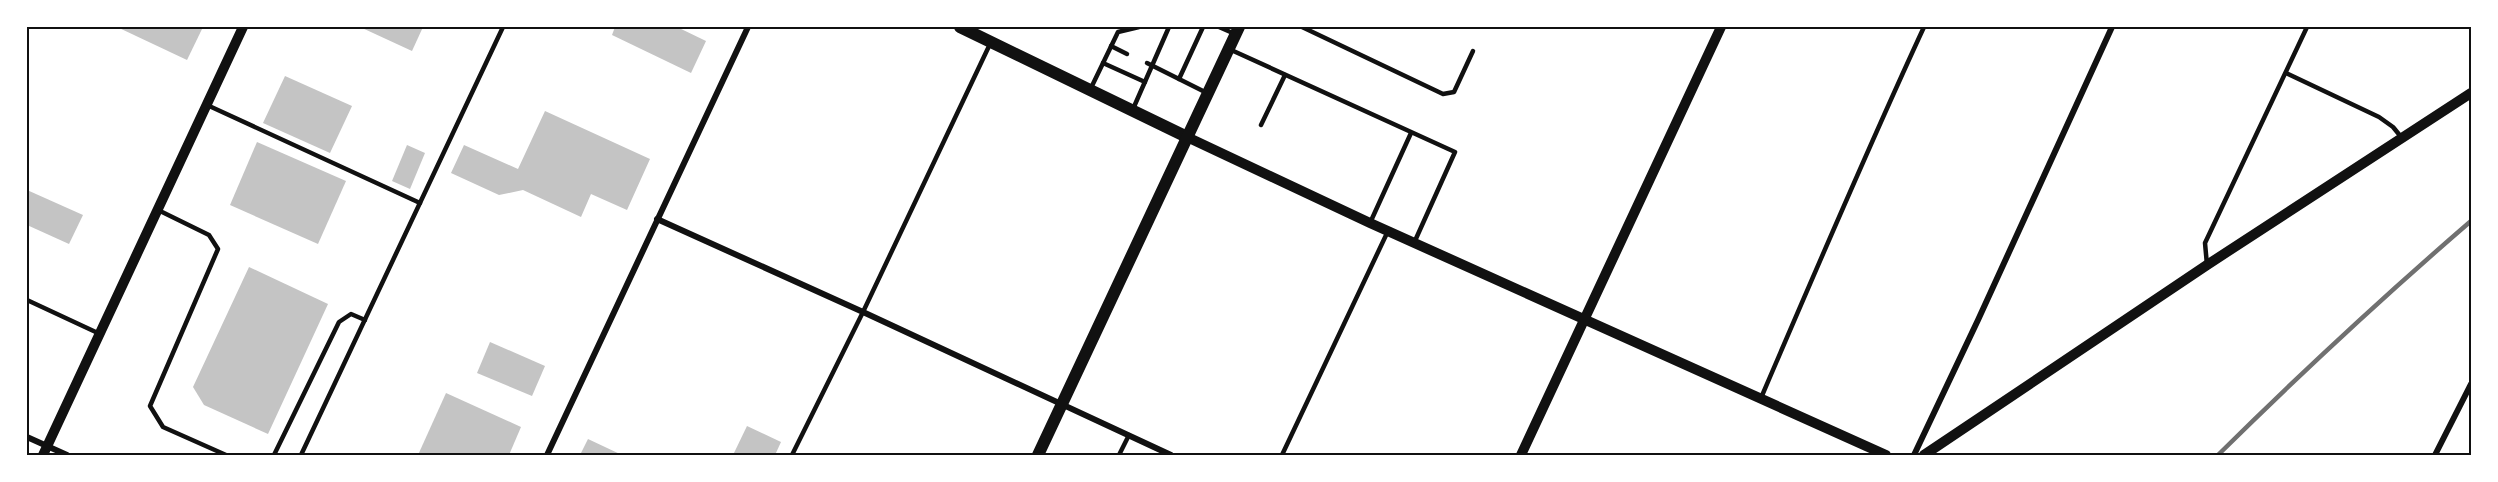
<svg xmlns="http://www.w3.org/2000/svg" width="2498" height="482" font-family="Arial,sans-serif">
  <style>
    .building { fill: #c4c4c4 }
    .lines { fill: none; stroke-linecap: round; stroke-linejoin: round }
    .service { stroke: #111; stroke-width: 4.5 }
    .minor { stroke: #111; stroke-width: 6 }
    .tertiary { stroke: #111; stroke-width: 10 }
    .secondary { stroke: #111; stroke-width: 12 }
    .rail { stroke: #707070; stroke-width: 4.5 }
    .neatline { fill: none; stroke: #111; stroke-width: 2 }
  </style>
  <rect width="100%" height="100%" fill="#fff"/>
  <!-- building -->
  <g class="building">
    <path d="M117,27h86l-16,33z"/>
    <path d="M360,27h63l-11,24z"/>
    <path d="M615,27h62l29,14 -15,32 -79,-38z"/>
    <path d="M285,76l67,30 -22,47 -67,-30z"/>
    <path d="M545,111l105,48 -23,51 -36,-16 -10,23 -58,-27 -24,5 -48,-22 13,-28 54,24z"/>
    <path d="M257,142l89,39 -28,63 -88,-39z"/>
    <path d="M407,145l18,8 -15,36 -18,-8z"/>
    <path d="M27,190l56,25 -14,29 -42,-19z"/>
    <path d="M249,267l79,37 -60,130 -64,-29 -11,-18z"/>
    <path d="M490,342l55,24 -13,30 -55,-23z"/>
    <path d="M446,393l75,34 -12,28h-91z"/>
    <path d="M747,426l34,16 -6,13h-42z"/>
    <path d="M588,439l34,16h-42z"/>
  </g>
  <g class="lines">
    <!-- service -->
    <g class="service">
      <path d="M1219,27l16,7"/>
      <path d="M1302,27l141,67 11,-2 19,-41"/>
      <path d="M1111,46l16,8"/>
      <path d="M1229,49l226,103 -41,91"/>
      <path d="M1103,63l42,19"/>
      <path d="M1147,63l60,30"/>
      <path d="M2286,73l93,44 14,10 9,11"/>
      <path d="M1179,79l24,-52"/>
      <path d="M1091,88l27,-56 21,-5"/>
      <path d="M207,105l213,98"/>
      <path d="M1133,109l36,-82"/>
      <path d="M1261,125l24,-50"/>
      <path d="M158,210l51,25 9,14 -68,157 13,21 63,28"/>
      <path d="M1370,223l41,-90"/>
      <path d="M2207,265l-2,-22 102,-216"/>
      <path d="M27,300l73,34"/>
      <path d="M1761,398c53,-124 106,-248 163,-371"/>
      <path d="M274,455l65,-133 12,-8 14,6"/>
      <path d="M301,455l202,-428"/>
      <path d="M792,455l71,-143 127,-268"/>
      <path d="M1119,455l10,-20"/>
      <path d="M1282,455l106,-224"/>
    </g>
    <!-- minor -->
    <g class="minor">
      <path d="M657,219l206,93 308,143"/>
      <path d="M27,437l40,18"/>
      <path d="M547,455l201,-428"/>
      <path d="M1914,455l64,-135 134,-293"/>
      <path d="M2435,455l36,-71"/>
    </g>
    <!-- tertiary -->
    <g class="tertiary">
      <path d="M1187,137l183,86 516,232"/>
      <path d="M43,455l200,-428"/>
      <path d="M1521,455l200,-428"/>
      <path d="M1924,455l283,-190 264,-172"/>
    </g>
    <!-- secondary -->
    <g class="secondary">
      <path d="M960,27l227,110"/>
      <path d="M1038,455l201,-428"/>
    </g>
    <!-- rail -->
    <path class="rail" d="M2218,455c82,-81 166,-159 253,-234"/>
  </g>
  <!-- border -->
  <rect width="2498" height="482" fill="none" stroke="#ffffff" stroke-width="57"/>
  <rect x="28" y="28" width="2442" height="426" class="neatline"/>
</svg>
